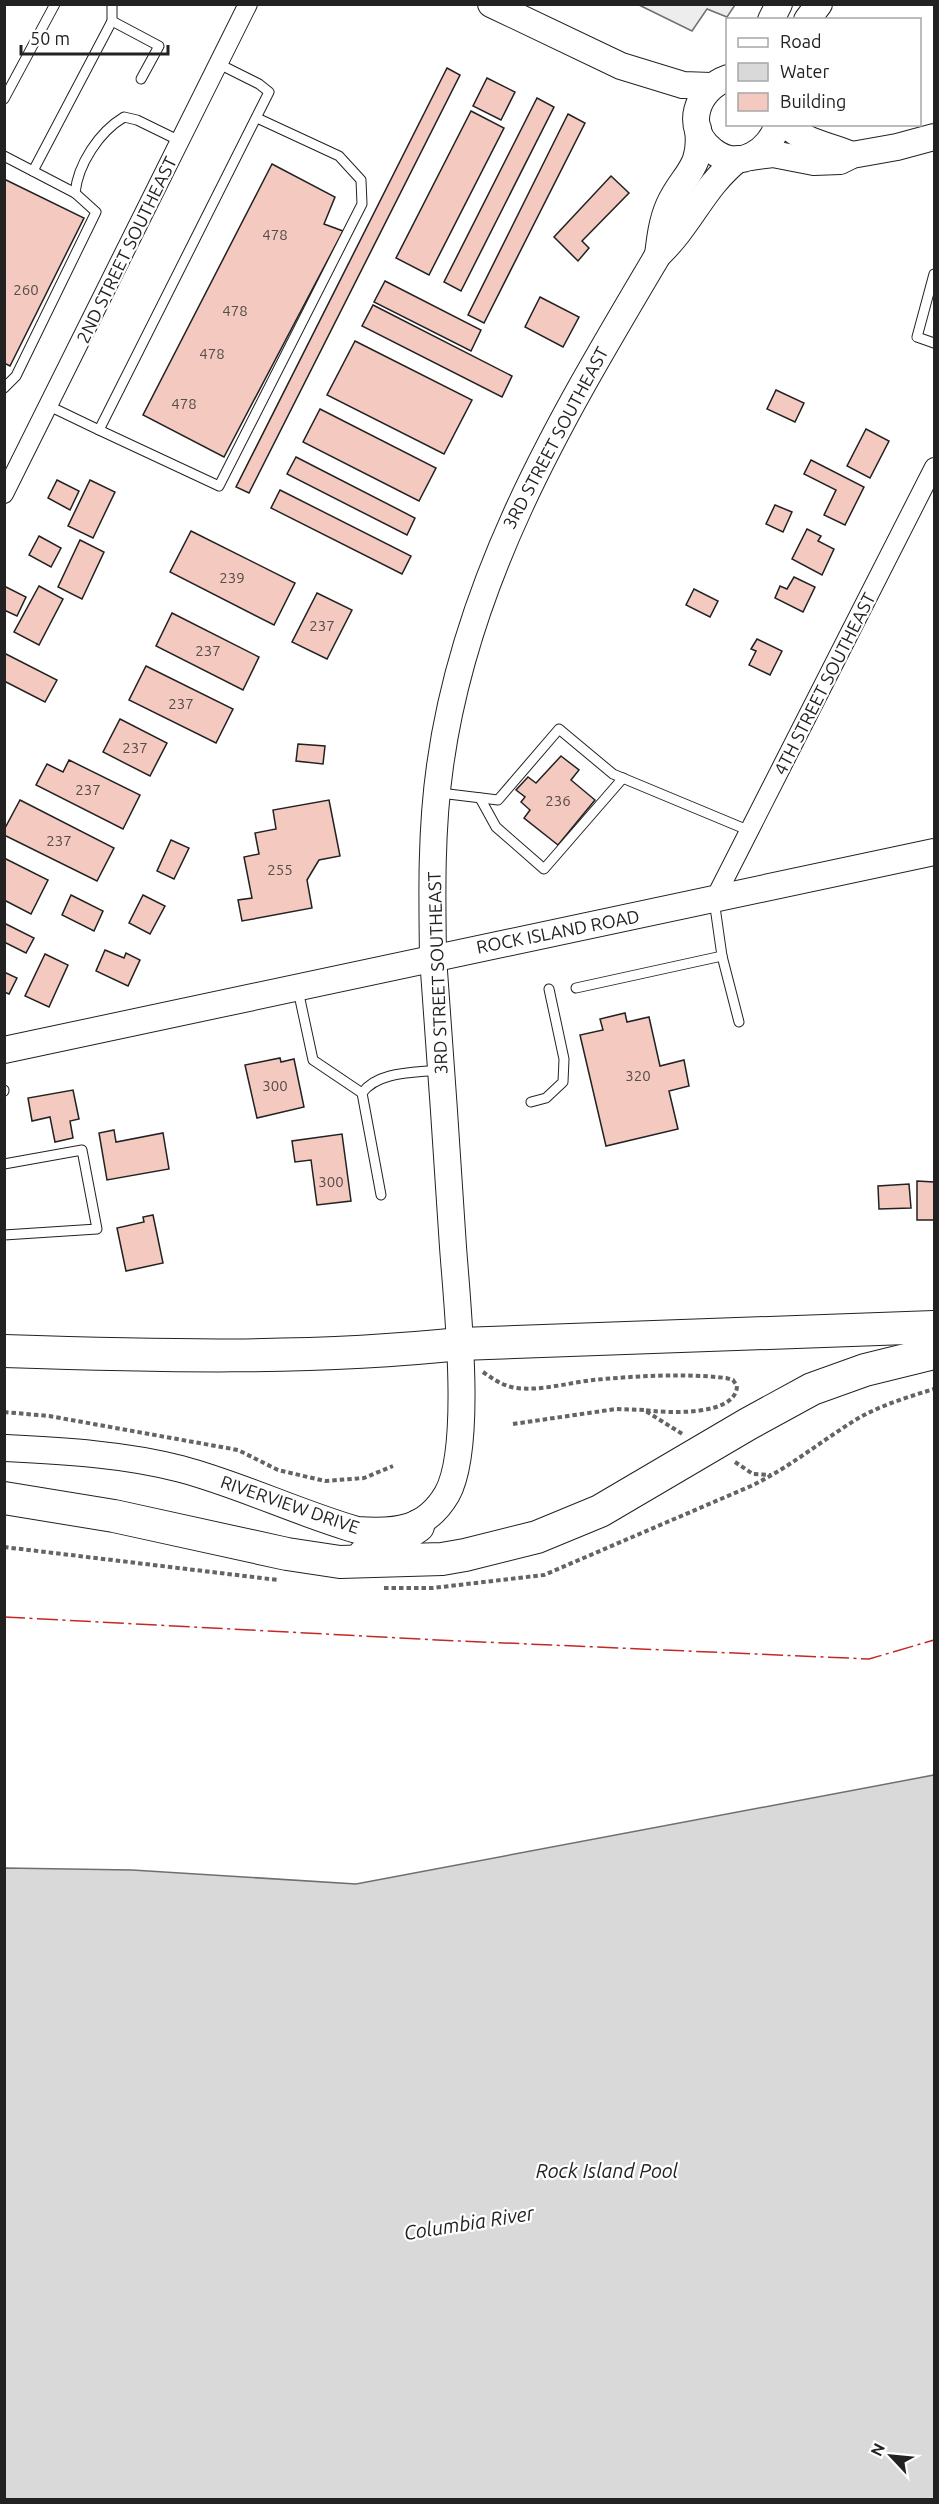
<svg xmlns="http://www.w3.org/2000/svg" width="939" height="2504" font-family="Ubuntu,sans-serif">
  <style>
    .parking { fill: #ededed; stroke: #6f6f6f; stroke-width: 1.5 }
    .water { fill: #d9d9d9; stroke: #6f6f6f; stroke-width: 1.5 }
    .building { fill: #f3c9c0; stroke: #222; stroke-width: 1.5 }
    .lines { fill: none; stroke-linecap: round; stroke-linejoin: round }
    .lane-casing { stroke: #222; stroke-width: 11 }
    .street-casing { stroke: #222; stroke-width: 20 }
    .secondary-casing { stroke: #222; stroke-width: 28 }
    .highway-casing { stroke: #222; stroke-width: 34 }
    .path { stroke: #646464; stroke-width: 4; stroke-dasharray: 4.5 3; stroke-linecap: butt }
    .lane { stroke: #fff; stroke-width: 9 }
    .street { stroke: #fff; stroke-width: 18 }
    .secondary { stroke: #fff; stroke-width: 26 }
    .highway { stroke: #fff; stroke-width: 32 }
    .power { stroke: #c62828; stroke-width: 1.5; stroke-dasharray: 21 4.5 3 4.5; stroke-linecap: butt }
    .labels { text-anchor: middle; stroke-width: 4.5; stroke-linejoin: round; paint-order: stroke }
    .number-label { font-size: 15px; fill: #564c4a }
    .street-label { font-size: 18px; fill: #222; stroke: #fff }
    .water-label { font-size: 20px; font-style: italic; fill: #222; stroke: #fff }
  </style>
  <rect width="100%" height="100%" fill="#fff"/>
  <!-- parking -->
  <path class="parking" d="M639,5h96l-8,12 -20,-8 -15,22z"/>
  <!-- water -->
  <path class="water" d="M934,1775v724h-929v-631l127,2 224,14z"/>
  <!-- building -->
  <g class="building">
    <path d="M447,68l13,7 -211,418 -13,-6z"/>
    <path d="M487,78l28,14 -14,28 -28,-14z"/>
    <path d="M537,98l17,9 -93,184 -17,-9z"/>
    <path d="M471,111l33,17 -75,147 -33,-17z"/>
    <path d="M568,114l17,9 -101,200 -16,-8z"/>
    <path d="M272,164l63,33 -11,27 19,7 -119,226 -81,-42z"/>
    <path d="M611,176l18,17 -47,48 7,7 -11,13 -24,-24z"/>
    <path d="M4,179l80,39 -74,148 -6,-3z"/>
    <path d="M385,281l96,49 -10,21 -97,-49z"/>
    <path d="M540,297l39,20 -16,30 -38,-20z"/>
    <path d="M373,305l139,71 -10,21 -140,-71z"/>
    <path d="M355,341l117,59 -28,54 -117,-59z"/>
    <path d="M776,390l28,13 -9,19 -28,-13z"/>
    <path d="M320,409l116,59 -17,33 -116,-59z"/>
    <path d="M866,429l23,12 -19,37 -23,-12z"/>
    <path d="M296,457l119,61 -8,17 -120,-61z"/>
    <path d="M811,460l53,27 -19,38 -21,-10 12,-25 -32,-16z"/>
    <path d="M57,480l22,11 -9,19 -22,-12z"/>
    <path d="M90,480l25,12 -22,46 -25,-12z"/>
    <path d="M280,490l131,66 -9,18 -131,-66z"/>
    <path d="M775,505l17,7 -9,20 -17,-8z"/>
    <path d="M807,529l14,7 -3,5 16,8 -12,26 -30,-16z"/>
    <path d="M191,531l104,52 -21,42 -104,-53z"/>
    <path d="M39,536l22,12 -10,19 -22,-12z"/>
    <path d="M80,540l24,12 -22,47 -24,-12z"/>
    <path d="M794,577l21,10 -12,25 -28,-14 5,-12 7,3z"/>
    <path d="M4,586l22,11 -9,19 -13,-6z"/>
    <path d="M39,586l24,13 -24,46 -25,-13z"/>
    <path d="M694,589l24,12 -8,16 -24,-12z"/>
    <path d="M317,593l35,17 -25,49 -35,-17z"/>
    <path d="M172,613l87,44 -16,33 -87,-44z"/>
    <path d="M757,639l25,12 -12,24 -21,-10 7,-14 -5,-2z"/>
    <path d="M4,653l53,27 -12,22 -41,-21z"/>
    <path d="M146,666l87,43 -17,34 -87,-43z"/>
    <path d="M120,719l47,24 -17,33 -47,-24z"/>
    <path d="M298,744l27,2 -2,18 -27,-3z"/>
    <path d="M561,756l18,14 -8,10 24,20 -37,45 -34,-27 6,-8 -9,-8 4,-5 -9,-7 12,-13 8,6z"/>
    <path d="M69,760l71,35 -17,34 -87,-44 11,-21 16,8z"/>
    <path d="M20,800l94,48 -17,33 -93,-46v-5z"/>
    <path d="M329,800l11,56 -21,4 -12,20 5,28 -70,13 -4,-21 14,-2 -8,-41 15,-3 -4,-21 21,-4 -3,-19z"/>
    <path d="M171,840l18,8 -15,31 -17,-8z"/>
    <path d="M4,858l44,22 -17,34 -27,-14z"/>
    <path d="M71,895l32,16 -9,20 -32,-16z"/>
    <path d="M143,895l22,11 -15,28 -21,-11z"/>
    <path d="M4,923l30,15 -8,15 -22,-11z"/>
    <path d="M105,950l19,8 2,-5 14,7 -12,26 -32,-15z"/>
    <path d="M45,954l23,11 -19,42 -24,-11z"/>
    <path d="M4,972l13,6 -8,16 -5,-2z"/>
    <path d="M625,1013l2,9 22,-5 11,49 24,-6 5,26 -20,5 9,38 -72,17 -26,-111 23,-5 -3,-11z"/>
    <path d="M280,1058l1,4 13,-3 10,48 -47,11 -12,-53z"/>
    <path d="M73,1090l6,29 -9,2 3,17 -18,4 -5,-25 -18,4 -4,-23z"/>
    <path d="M114,1130l2,12 47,-9 6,36 -62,11 -8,-47z"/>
    <path d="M342,1134l9,67 -34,4 -6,-45 -16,2 -3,-21z"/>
    <path d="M917,1181l17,1v38h-17z"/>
    <path d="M909,1184l2,24 -32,1 -1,-23z"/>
    <path d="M153,1215l10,48 -37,8 -9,-43 27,-6 -1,-5z"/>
  </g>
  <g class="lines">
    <!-- lane casing -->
    <g class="lane-casing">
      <g id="lane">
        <path d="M112,21l47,25 -18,33"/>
        <path d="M219,64l40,20 10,8 -170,338 120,56 143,-282 -1,-24 -22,-24 -82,-38"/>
        <path d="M4,99l51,-95"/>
        <path d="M4,156l71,37"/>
        <path d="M33,171l79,-150v-17"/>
        <path d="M934,274l-17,63 17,6"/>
        <path d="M4,388l12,-12 80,-164 -21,-19c3,-29 24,-61 49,-76l13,3 43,21"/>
        <path d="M49,406l50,24"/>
        <path d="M440,793l58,7 61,-71 54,45 137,57"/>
        <path d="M480,798l16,29 48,42 79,-91"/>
        <path d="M722,956l17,66"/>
        <path d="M576,988l146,-32 -8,-56"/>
        <path d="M298,990l15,70 49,33"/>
        <path d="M4,1090v1"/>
        <path d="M531,1102l15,-4 17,-16 1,-23 -15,-70"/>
        <path d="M4,1164l78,-14 15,79 -93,6"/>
        <path d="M381,1195l-19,-102c16,-22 52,-20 77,-23"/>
      </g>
    </g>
    <!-- street casing -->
    <g class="street-casing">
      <g id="street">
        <path d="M4,494l244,-490"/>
        <path d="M714,900l220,-433"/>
      </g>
    </g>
    <!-- secondary casing -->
    <g class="secondary-casing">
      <g id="secondary">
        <path d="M491,4l130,62 62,19 28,1"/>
        <path d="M771,20l8,-16"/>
        <path d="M807,20l12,-16"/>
        <path d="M728,78c-32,11 -45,50 -15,73 26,21 57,0 65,-27"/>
        <path d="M786,124c19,19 43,21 66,31"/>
        <path d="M750,157l23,-3 41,8 26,-1 12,-6 45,-8 37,-10"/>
        <path d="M658,255c2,-17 4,-34 11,-50 14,-31 34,-36 29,-76"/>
        <path d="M4,1050l930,-198"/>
        <path d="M4,1448c59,3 120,6 177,21 60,16 117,44 176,61 39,3 69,0 90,-36 26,-46 10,-191 6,-247 -6,-97 -13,-193 -20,-290 -1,-63 -2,-128 7,-191 26,-190 122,-349 218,-511 33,-31 44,-67 80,-96"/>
      </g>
    </g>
    <!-- highway casing -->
    <g class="highway-casing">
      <g id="highway">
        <path d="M4,1351c153,5 303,9 456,-7l474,-17"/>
        <path d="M4,1498l110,18 173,38 53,8 102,-3 23,-4 72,-18 63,-26 148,-87 64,-35 53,-19 69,-17"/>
        <path d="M364,1555l29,-12 25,-17"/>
      </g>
    </g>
    <!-- path -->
    <g class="path">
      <path d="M483,1372c10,7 20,14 33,16 25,3 52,-5 77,-8 43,-4 90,-7 133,-2l7,2 4,6c-1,31 -72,27 -93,24"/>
      <path d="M4,1412l45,4 189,34 40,20 47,11 39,-3 29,-12"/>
      <path d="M513,1424l103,-15 28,1 40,25"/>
      <path d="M735,1462l18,12 18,1"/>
      <path d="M4,1547l274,33"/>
      <path d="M384,1588h49l111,-13 207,-89c38,-18 70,-45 106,-67 24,-14 51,-22 77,-30"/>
    </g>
    <!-- lane -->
    <use href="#lane" class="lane"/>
    <!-- street -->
    <use href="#street" class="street"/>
    <!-- secondary -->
    <use href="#secondary" class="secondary"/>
    <!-- highway -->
    <use href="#highway" class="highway"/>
    <!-- power -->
    <path class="power" d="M4,1617l433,23 432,19 65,-19"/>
  </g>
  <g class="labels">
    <!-- number labels -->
    <g class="number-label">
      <text x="275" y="240">478</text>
      <text x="26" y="295">260</text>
      <text x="235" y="316">478</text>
      <text x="212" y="359">478</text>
      <text x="184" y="409">478</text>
      <text x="232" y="583">239</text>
      <text x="322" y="631">237</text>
      <text x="208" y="656">237</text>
      <text x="181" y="709">237</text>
      <text x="135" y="753">237</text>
      <text x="88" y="795">237</text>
      <text x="558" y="806">236</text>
      <text x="59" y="846">237</text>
      <text x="280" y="875">255</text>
      <text x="638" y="1081">320</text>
      <text x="275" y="1091">300</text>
      <text x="331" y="1187">300</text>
    </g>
    <!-- street labels -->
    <g class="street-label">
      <text transform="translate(127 250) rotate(-64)" y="6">2ND STREET SOUTHEAST</text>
      <text transform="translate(556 438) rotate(-62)" y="6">3RD STREET SOUTHEAST</text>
      <text transform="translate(825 684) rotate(-63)" y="6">4TH STREET SOUTHEAST</text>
      <text transform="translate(558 932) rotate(-11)" y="6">ROCK ISLAND ROAD</text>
      <text transform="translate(438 973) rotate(-92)" y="6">3RD STREET SOUTHEAST</text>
      <text transform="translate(290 1505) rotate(19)" y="6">RIVERVIEW DRIVE</text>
    </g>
    <!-- water labels -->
    <g class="water-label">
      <text x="607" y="2178">Rock Island Pool</text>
      <text transform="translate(469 2223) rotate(-9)" y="7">Columbia River</text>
    </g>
  </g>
  <!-- border -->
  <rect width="939" height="2504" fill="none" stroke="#222222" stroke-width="12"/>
  <!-- legend -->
  <rect x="726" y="18" width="195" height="108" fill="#ffffff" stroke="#a7a7a7" stroke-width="1.5"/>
  <rect x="738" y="38" width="30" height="9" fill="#ffffff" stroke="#a7a7a7" stroke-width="1.5"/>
  <text x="780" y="48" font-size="18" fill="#222222">Road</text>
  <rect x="738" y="63" width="30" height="18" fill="#d9d9d9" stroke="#a7a7a7" stroke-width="1.5"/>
  <text x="780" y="78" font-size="18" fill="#222222">Water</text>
  <rect x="738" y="93" width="30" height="18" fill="#f3c9c0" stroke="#a7a7a7" stroke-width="1.5"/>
  <text x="780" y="108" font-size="18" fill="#222222">Building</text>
  <!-- north arrow -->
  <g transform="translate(891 2456) rotate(296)" stroke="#ffffff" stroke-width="4.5" paint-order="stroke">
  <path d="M0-4.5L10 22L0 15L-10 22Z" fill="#222222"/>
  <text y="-9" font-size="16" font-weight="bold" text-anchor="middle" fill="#222222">N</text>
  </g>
  <!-- scale -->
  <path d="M21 45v9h147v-9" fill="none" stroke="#222222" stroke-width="3"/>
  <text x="30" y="45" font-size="18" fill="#222222" stroke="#ffffff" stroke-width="4.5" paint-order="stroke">50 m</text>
</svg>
